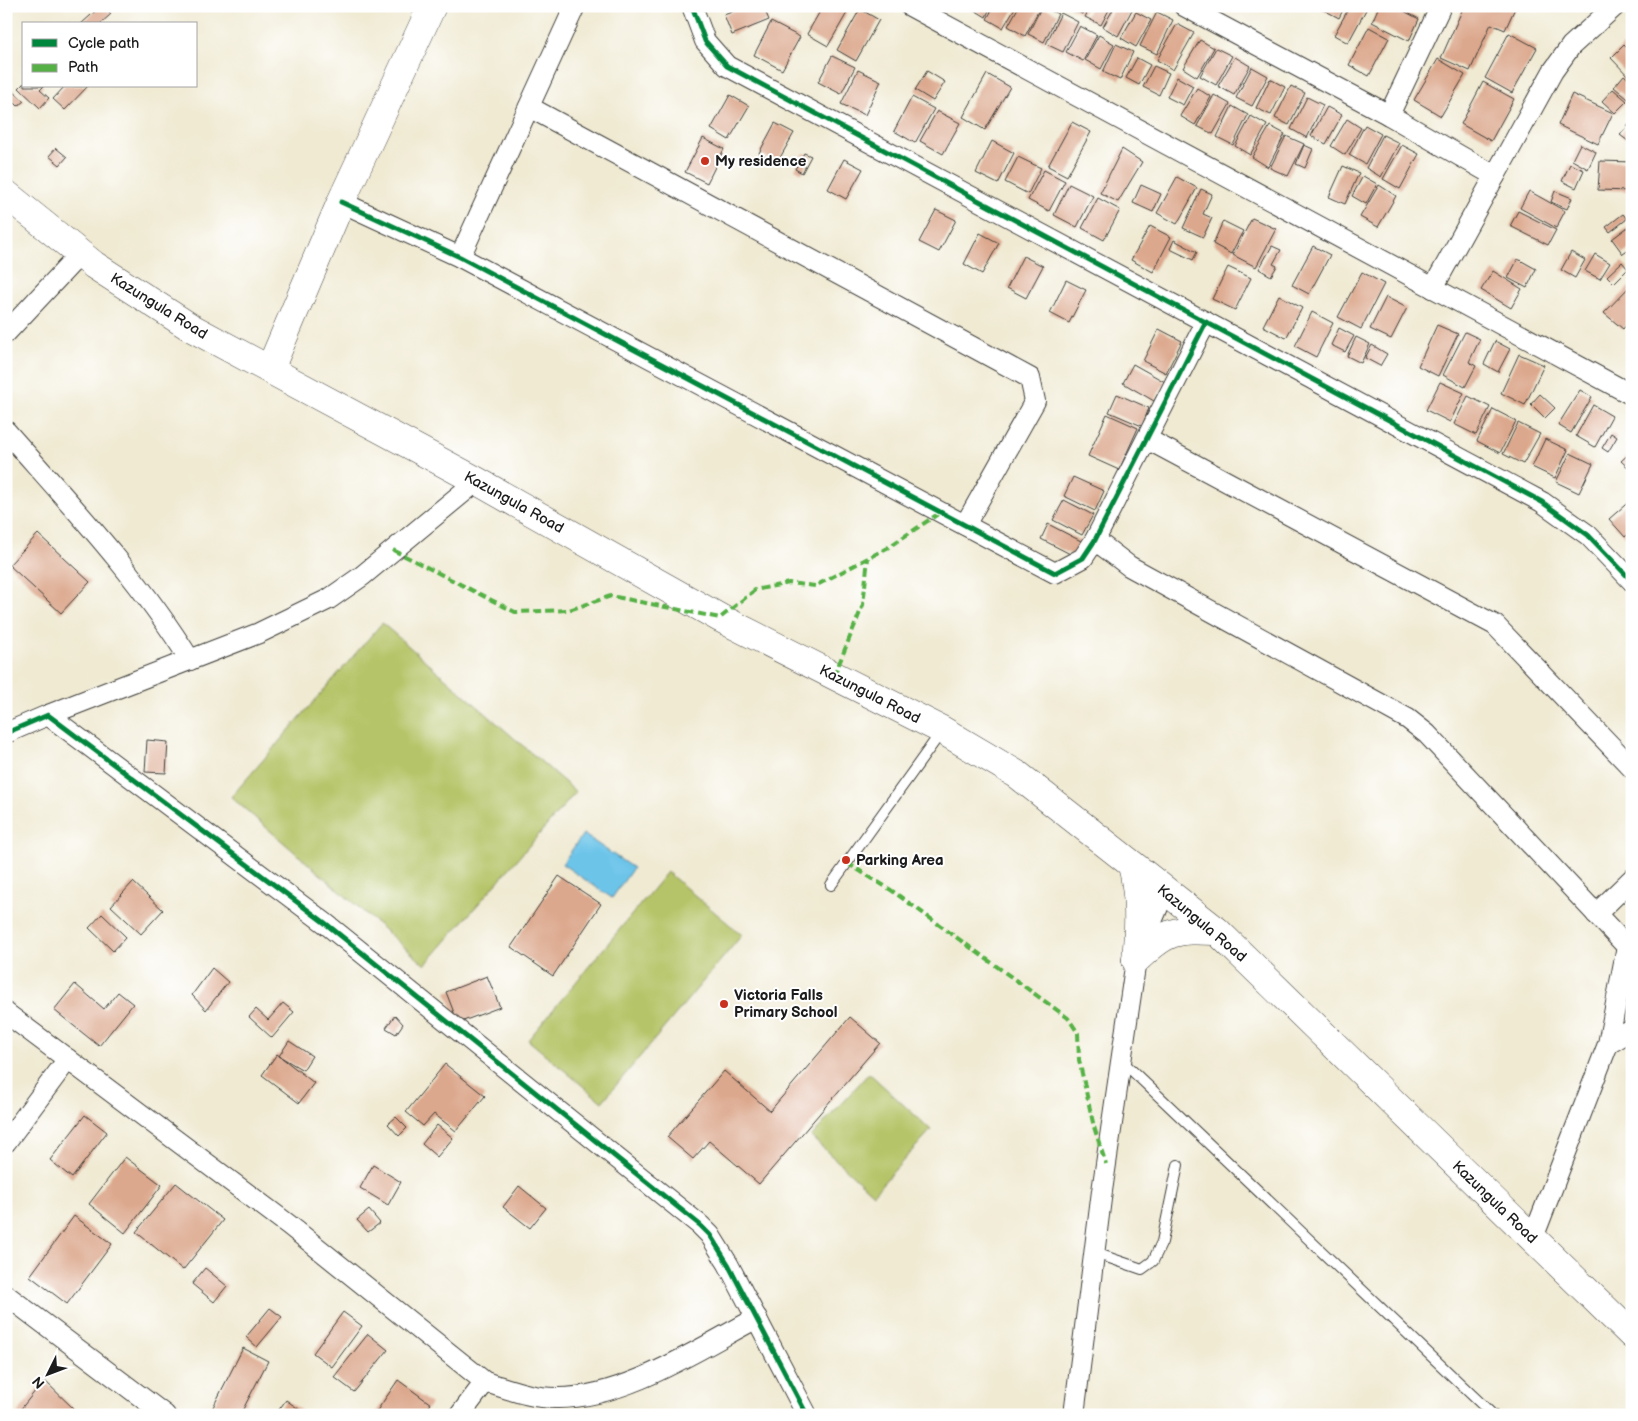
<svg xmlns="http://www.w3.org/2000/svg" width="1638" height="1421" font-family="'Balsamiq Sans',sans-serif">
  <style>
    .pitch { fill: #b5c467; stroke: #687042 }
    .water { fill: #6cc4e9; stroke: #447082 }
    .building { fill: #dca88d }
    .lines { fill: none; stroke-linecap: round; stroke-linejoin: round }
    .lane-casing { stroke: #3c3b37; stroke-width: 12 }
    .street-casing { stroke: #3c3b37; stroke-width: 22 }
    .secondary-casing { stroke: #3c3b37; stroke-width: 29 }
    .primary-casing { stroke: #3c3b37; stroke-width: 29 }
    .lane { stroke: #fff; stroke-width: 10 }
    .street { stroke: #fff; stroke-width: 20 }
    .secondary { stroke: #fff; stroke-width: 28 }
    .primary { stroke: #fff; stroke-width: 28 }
    .quiet { stroke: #55b145; stroke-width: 4; stroke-dasharray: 8 4; stroke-linecap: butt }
    .cycleway-casing { stroke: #fff; stroke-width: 8 }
    .cycleway { stroke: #00873e; stroke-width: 5 }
    .poi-dot { fill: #c8321e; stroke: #fff; stroke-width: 2 }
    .labels { text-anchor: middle; stroke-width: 4; stroke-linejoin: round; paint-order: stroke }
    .poi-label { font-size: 15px; font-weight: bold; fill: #1c1c1c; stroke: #fff; text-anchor: start }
    .street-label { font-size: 15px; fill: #1c1c1c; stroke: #fff }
  </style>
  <rect width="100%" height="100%" fill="#fff"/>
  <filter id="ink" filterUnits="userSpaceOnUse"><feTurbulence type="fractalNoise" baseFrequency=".02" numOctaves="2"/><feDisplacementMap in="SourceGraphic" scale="10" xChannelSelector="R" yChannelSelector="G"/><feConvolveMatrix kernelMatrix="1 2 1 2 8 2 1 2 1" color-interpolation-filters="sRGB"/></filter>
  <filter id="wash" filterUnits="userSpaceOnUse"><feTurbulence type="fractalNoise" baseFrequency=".0096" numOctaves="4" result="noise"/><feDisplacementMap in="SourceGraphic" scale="20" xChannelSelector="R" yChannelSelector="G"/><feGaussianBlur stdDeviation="1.12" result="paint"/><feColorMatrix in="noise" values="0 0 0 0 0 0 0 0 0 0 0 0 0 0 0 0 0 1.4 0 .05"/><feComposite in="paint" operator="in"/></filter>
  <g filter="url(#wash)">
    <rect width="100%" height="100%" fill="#f0ead3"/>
    <!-- pitch -->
    <g class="pitch">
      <path d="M382,623l194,169 -151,173 -194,-168z"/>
      <path d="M667,872l75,63 -140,167 -74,-62z"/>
      <path d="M869,1073l62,57 -58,64 -62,-57z"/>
    </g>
    <!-- water -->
    <path class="water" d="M583,834l50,34 -21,30 -50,-34z"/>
    <g id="blocks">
      <!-- building -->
      <g class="building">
        <path d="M101,6h3l7,8 -11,10h-19z"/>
        <path d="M747,6h16l6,14 -37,15 -8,-20z"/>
        <path d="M823,6h28l-23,40 -21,-12z"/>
        <path d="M968,6h23l-5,11z"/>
        <path d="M994,6h22l-13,22 -16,-9z"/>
        <path d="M1019,6h22l-16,30 -17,-10z"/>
        <path d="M1042,6l16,8 -14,28 -16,-8z"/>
        <path d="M1068,6h19l-5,8z"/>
        <path d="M1091,6h20l-10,19 -16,-8z"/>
        <path d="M1115,6h19l-16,30 -15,-9z"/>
        <path d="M1323,6h22l-6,12 -17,-9z"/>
        <path d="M1350,6h18l-20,37 -14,-8z"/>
        <path d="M1379,6h28l-3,5 15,8 -10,22 -37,-19z"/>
        <path d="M1464,6h52l-11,24 -14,-6 -21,47 -29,-13z"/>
        <path d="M860,9l19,11 -23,41 -19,-11z"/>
        <path d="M1136,12l15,8 -15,27 -15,-9z"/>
        <path d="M1157,12l16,8 -16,34 -17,-8z"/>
        <path d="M1061,13l17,9 -15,30 -17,-8z"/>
        <path d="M771,22l29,15 -18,33 -28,-15z"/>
        <path d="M1177,24l17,9 -21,37 -16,-10z"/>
        <path d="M1080,26l17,9 -14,26 -17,-9z"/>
        <path d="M1369,27l20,11 -20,38 -20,-11z"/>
        <path d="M1509,33l28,15 -25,45 -27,-15z"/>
        <path d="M1099,35l15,9 -13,25 -16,-9z"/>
        <path d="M1200,40l14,8 -17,29 -14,-9z"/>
        <path d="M1116,44l17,8 -13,28 -17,-8z"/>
        <path d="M1624,45l8,8v27l-21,-22z"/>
        <path d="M1216,48l16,8 -16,29 -16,-9z"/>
        <path d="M832,56l23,11 -14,27 -23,-12z"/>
        <path d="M1235,57l15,9 -16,29 -16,-9z"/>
        <path d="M1137,58l13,7 -11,20 -13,-7z"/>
        <path d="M1438,59l27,16 -24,41 -27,-16z"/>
        <path d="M1154,66l15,7 -10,22 -16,-8z"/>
        <path d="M1252,67l16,9 -16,30 -16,-8z"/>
        <path d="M858,70l23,11 -16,34 -24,-11z"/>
        <path d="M927,71l18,11 -12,19 -18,-11z"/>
        <path d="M987,74l23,13 -25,43 -22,-13z"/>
        <path d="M1624,75l8,7v13l-4,4 -14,-12z"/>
        <path d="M1177,77l16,9 -10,19 -16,-8z"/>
        <path d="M1270,79l15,8 -14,28 -15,-7z"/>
        <path d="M1483,82l31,17 -23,42 -30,-17z"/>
        <path d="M24,83v3h20l-4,4 9,8 -9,10 -21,-20z"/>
        <path d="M65,86h23l-23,24 -12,-11z"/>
        <path d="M1291,86l14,7 -16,32 -14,-7z"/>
        <path d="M1197,88l14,9 -16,28 -15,-9z"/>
        <path d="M1613,89l14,12 -12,12 -13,-12z"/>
        <path d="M13,91l11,10 -6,5 -10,-10z"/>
        <path d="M1572,94l41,19 -15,31 -40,-19z"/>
        <path d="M730,95l19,11 -20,34 -18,-11z"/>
        <path d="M1214,95l16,9 -17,30 -16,-8z"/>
        <path d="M912,97l22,12 -19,34 -21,-12z"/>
        <path d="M1307,97l16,8 -16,33 -16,-9z"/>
        <path d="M1232,106l16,9 -15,30 -16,-8z"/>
        <path d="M1327,107l15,8 -16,29 -15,-8z"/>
        <path d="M937,111l23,12 -17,31 -23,-13z"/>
        <path d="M1251,116l16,9 -17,30 -15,-9z"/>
        <path d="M1347,119l14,9 -16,27 -14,-9z"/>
        <path d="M1632,121v23l-12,-9z"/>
        <path d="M1072,122l19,10 -24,44 -19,-10z"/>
        <path d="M775,123l19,10 -17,30 -18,-10z"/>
        <path d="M1365,125l16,9 -16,30 -16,-9z"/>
        <path d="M1270,126l15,8 -17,33 -16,-10z"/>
        <path d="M1383,135l16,8 -18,34 -15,-9z"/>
        <path d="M1286,136l18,8 -16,32 -18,-8z"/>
        <path d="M703,138l21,11 -17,34 -22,-11z"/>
        <path d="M992,141l22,12 -16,31 -22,-11z"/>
        <path d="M1580,144l16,8 -8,17 -16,-9z"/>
        <path d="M1304,145l9,4 -8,19 -9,-4z"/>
        <path d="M1402,145l17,9 -19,35 -17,-10z"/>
        <path d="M56,148l11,9 -7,8 -11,-9z"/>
        <path d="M1122,149l20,13 -24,40 -18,-9z"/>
        <path d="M804,153l7,3 -9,17 -7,-4z"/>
        <path d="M1018,157l23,11 -13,26 -23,-12z"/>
        <path d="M844,159l19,10 -17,30 -18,-10z"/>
        <path d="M1600,161l32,1 -1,29 -33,-1z"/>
        <path d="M1570,164l14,6 -8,18 -14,-7z"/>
        <path d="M1343,166l16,7 -14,31 -16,-7z"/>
        <path d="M1044,170l21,11 -16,30 -21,-11z"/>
        <path d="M1363,176l14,8 -11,20 -14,-8z"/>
        <path d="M1177,177l20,11 -20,36 -20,-11z"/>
        <path d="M1069,184l24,12 -16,31 -23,-12z"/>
        <path d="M1141,185l20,9 -8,18 -20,-9z"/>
        <path d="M1379,185l17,11 -18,31 -18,-10z"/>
        <path d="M1201,189l11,5 -9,20 9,4 -9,19 -20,-9z"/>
        <path d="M1529,191l36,20 -9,17 -36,-20z"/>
        <path d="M1555,191l17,7 -5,11 -16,-7z"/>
        <path d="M1098,198l22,12 -16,30 -22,-12z"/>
        <path d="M936,210l20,10 -17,32 -20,-10z"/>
        <path d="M1518,211l38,19 -8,15 -38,-19z"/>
        <path d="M1623,214l4,5 -17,13 -4,-5z"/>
        <path d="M1252,218l24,11 -20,38 -23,-12z"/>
        <path d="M1223,221l20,10 -12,23 -18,-10z"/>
        <path d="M1632,224v24l-9,6 -11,-15z"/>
        <path d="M1150,226l21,11 -18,35 -22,-12z"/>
        <path d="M980,233l19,10 -17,31 -18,-10z"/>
        <path d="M1174,240l23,12 -4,8 -23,-11z"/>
        <path d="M1272,246l9,4 -8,14 4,2 -6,10 -12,-7z"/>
        <path d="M1313,246l17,9 -21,39 -17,-9z"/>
        <path d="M1571,252l14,8 -10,18 -14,-8z"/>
        <path d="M1595,254l15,9 -10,16 -15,-8z"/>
        <path d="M1023,256l20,10 -17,32 -19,-10z"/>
        <path d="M1518,259l18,10 -9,19 -19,-10z"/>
        <path d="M1622,262l6,7 -14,14 -7,-7z"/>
        <path d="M1228,267l23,11 -16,32 -23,-11z"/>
        <path d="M1493,271l29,18 -11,19 -30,-18z"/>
        <path d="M1362,272l22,12 -23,45 -23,-12z"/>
        <path d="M1066,280l20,10 -17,33 -19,-10z"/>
        <path d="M1632,284v34l-9,11 -19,-16z"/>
        <path d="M1279,295l23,13 -16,30 -23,-12z"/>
        <path d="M1386,297l21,11 -16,31 -21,-10z"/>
        <path d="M1312,312l21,11 -17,34 -21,-11z"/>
        <path d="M1437,325l21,9 -20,42 -20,-10z"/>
        <path d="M1339,328l15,8 -9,16 -14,-7z"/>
        <path d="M1159,329l23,12 -16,32 -23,-12z"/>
        <path d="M1465,332l15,7 -11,23 7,4 -11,21 -22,-12z"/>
        <path d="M1356,337l14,7 -9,19 -14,-7z"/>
        <path d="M1495,341l15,8 -12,23 -14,-8z"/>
        <path d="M1372,345l15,9 -7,12 -15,-8z"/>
        <path d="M1519,354l25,11 -19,40 -24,-12z"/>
        <path d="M1133,364l32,18 -11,19 -31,-18z"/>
        <path d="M1440,382l24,11 -14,29 -24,-12z"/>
        <path d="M1580,390l12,7 -21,36 -13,-8z"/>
        <path d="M1117,394l32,14 -7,18 -33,-14z"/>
        <path d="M1540,394l15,14 -10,10 -14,-14z"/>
        <path d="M1468,396l22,11 -14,28 -22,-11z"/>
        <path d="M1593,405l19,11 -17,31 -19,-11z"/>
        <path d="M1493,409l23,12 -16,32 -23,-12z"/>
        <path d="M1107,414l31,14 -19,42 -31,-14z"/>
        <path d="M1518,423l22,11 -17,30 -20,-10z"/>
        <path d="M1611,433l6,4 -9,15 -6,-4z"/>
        <path d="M1545,439l23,11 -13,28 -23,-11z"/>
        <path d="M1632,451v20l-11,-10z"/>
        <path d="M1570,453l23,11 -14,29 -23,-11z"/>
        <path d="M1073,477l31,14 -9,20 -31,-15z"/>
        <path d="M1632,499v32l-7,6 -16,-18z"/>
        <path d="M1064,500l29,15 -11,20 -29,-15z"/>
        <path d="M1048,524l33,17 -7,15 -33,-17z"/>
        <path d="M38,534l52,48 -29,31 -52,-48z"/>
        <path d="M147,740l21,2 -2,31 -21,-1z"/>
        <path d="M559,876l42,28 -48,72 -42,-29z"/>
        <path d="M133,882l30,28 -22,24 -30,-28z"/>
        <path d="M102,914l24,23 -13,14 -24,-23z"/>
        <path d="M212,968l16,14 -22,28 -14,-15z"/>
        <path d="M487,976l13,31 -42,16 -12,-31z"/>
        <path d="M75,984l29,25 14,-17 15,12 -34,42 -45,-36z"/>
        <path d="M283,1003l11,9 -22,26 -23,-21 7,-8 12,11z"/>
        <path d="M395,1015l8,9 -7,10 -10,-6z"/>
        <path d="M850,1017l30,26 -121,141 -50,-43 -16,18 -26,-22 57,-66 46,40z"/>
        <path d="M289,1041l23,15 -9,14 -24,-14z"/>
        <path d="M277,1054l37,29 -15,20 -37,-28z"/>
        <path d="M445,1064l40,32 -29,35 -22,-17 -11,12 -17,-14z"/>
        <path d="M85,1115l22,17 -35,46 -22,-18z"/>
        <path d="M396,1117l11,11 -8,8 -11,-12z"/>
        <path d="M437,1125l16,13 -16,19 -15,-13z"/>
        <path d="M125,1157l37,28 -37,48 -36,-29z"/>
        <path d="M373,1165l28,17 -13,23 -28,-17z"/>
        <path d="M176,1183l47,37 -40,50 -47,-38z"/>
        <path d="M519,1186l27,22 -16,20 -27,-21z"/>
        <path d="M369,1210l11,13 -12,9 -11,-12z"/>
        <path d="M74,1216l38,28 -45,60 -37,-28z"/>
        <path d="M205,1268l22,18 -13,16 -22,-18z"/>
        <path d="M270,1308l12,9 -25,30 -11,-10z"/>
        <path d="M343,1312l19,14 -30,41 -19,-14z"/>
        <path d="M368,1334l20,16 -34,42 -20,-15z"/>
        <path d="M243,1348l25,13 -28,54h-31z"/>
        <path d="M44,1380l30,29 -5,6h-53z"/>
        <path d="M398,1380l33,24 -9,11h-48z"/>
        <path d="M286,1400l21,15h-32z"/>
      </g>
    </g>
  </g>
  <g filter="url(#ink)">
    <use href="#blocks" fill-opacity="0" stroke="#3c3b37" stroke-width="1"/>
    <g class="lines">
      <!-- lane casing -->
      <g class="lane-casing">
        <g id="lane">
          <path d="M831,885l111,-154"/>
          <path d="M1123,1062l370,353"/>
          <path d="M1095,1253l47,16 11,-8 9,-19 16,-77"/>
        </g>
      </g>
      <!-- street casing -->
      <g class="street-casing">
        <g id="street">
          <path d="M692,6l13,35 22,25 815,436 46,33 44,46"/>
          <path d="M910,6l722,389"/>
          <path d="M1184,6l205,109 106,61"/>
          <path d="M529,107l501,271 5,23 -70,124"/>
          <path d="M1389,115l52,-109"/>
          <path d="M341,202l119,55 595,316 28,-15 12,-18 111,-218"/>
          <path d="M460,257l115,-251"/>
          <path d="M1433,288l120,-217 18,-25 44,-40"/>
          <path d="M6,333l74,-79"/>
          <path d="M6,431c65,74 132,145 184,229"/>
          <path d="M1147,439l348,186 137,143"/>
          <path d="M1095,540l34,26 279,153 19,15 205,218"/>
          <path d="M48,715l211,-82 70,-34 33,-23 115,-95"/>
          <path d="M6,733l42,-18 277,208 375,302 10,10 18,29 79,151"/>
          <path d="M1596,914l36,-35"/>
          <path d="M6,1013l283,212 196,157"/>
          <path d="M1608,1044l24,-14"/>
          <path d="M6,1142l62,-83"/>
          <path d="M1533,1238l75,-194 19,-97"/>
          <path d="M6,1295l159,120"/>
          <path d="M460,1415l25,-33c24,7 46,16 71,16 68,1 142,-49 201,-80"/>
          <path d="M1074,1415l28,-224 34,-231 29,-70"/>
        </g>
      </g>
      <!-- secondary casing -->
      <g class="secondary-casing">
        <path id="secondary" d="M270,369l71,-167 91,-196"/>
      </g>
      <!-- primary casing -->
      <g class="primary-casing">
        <g id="primary">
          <path d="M6,194l88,71 96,62 287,154 243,137 222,112 76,45 199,156 415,404"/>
          <path d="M1132,865c8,32 7,62 4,95"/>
          <path d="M1136,960c31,-30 39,-31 81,-29"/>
        </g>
      </g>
      <!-- lane -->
      <use href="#lane" class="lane"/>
      <!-- street -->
      <use href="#street" class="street"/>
      <!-- secondary -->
      <use href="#secondary" class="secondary"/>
      <!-- primary -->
      <use href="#primary" class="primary"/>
      <!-- quiet -->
      <g class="quiet">
        <path d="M393,550l122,62 54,-2 42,-14 109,22 35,-28 34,-7 26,3 72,-38 54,-36"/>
        <path d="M834,676l29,-71 5,-47"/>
        <path d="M847,863l44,27 177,128 10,15 1,27 15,67 12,37"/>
      </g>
      <!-- cycleway casing -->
      <g class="cycleway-casing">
        <g id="cycleway">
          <path d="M692,6l13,35 22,25 815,436 46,33 44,46"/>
          <path d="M341,202l119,55 595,316 28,-15 12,-18 111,-218"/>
          <path d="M6,733l42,-18 277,208 375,302 10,10 18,29 79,151"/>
        </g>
      </g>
      <!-- cycleway -->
      <use href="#cycleway" class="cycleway"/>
    </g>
  </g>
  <!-- markers -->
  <g class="poi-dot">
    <circle cx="705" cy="161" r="5"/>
    <circle cx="846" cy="860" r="5"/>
    <circle cx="724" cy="1004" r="5"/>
  </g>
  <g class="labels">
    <!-- poi labels -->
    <g class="poi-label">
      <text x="715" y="166">My residence</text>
      <text x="856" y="865">Parking Area</text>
      <text x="734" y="1000">Victoria Falls<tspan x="734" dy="17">Primary School</tspan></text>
    </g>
    <!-- street labels -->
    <g class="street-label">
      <text transform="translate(159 306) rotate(32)" y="5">Kazungula Road</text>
      <text transform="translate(514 502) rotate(29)" y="5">Kazungula Road</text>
      <text transform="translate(870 694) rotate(27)" y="5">Kazungula Road</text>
      <text transform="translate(1202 923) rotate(40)" y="5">Kazungula Road</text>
      <text transform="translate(1495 1202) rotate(44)" y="5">Kazungula Road</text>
    </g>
  </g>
  <!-- margin -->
  <rect width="1638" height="1421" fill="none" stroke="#fff" stroke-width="25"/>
  <!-- legend -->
  <rect x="22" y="22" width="175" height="65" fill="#ffffff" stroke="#a4a4a4"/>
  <rect x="32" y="39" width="25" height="8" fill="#00873e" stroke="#a4a4a4"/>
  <text x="68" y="48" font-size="15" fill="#1c1c1c">Cycle path</text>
  <rect x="32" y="64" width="25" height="8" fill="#55b145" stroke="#a4a4a4"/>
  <text x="68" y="72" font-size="15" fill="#1c1c1c">Path</text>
  <!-- north arrow -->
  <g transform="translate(48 1374) rotate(228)" stroke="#ffffff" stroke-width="4" paint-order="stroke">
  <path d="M0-4L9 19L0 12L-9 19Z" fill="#1c1c1c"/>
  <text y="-8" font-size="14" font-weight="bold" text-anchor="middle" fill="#1c1c1c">N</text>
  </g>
</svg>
